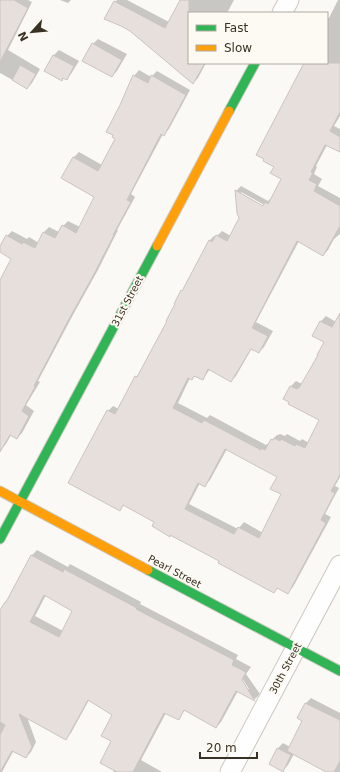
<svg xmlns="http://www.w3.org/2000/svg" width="340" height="772" font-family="'DejaVu Sans',sans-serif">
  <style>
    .shadow { fill: #0003; fill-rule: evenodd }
    .building { fill: #e7dfdb; stroke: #cbc4c0; fill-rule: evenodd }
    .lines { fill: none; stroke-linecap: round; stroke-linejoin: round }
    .street-casing { stroke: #ccc8c0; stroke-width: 21 }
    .fast-casing { stroke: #ccc8c0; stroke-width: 11 }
    .slow-casing { stroke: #ccc8c0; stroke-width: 11 }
    .street { stroke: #fefefe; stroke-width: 19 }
    .fast { stroke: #30b455; stroke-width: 9 }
    .slow { stroke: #ff9f0a; stroke-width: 9 }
    .labels { text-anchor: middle; stroke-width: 4; stroke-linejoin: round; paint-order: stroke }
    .street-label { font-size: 10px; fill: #383225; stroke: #fdfaf3 }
  </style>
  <rect width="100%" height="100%" fill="#fbf9f5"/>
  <!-- shadow -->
  <g class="shadow">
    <path d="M0,0h28l4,2 -24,48 32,19 -8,14 -5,5 -27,-15z"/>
    <path d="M60,0h11l-3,3z"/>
    <path d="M117,0h10l42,22 12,-22h53l-7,13h-38v50h17l-8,15 -5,5 -78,-81z"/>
    <path d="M338,0h2v116l-6,10 6,3v19l-13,-3 -11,21 1,1 -3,7 8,5 -4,7 22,12v36l-6,5 -6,11 -5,5 -24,-14 -43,81 17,9 -9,16 -5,5 -7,-4 -16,28 -5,5 -21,-12 -7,10 -8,-4 -3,4 -2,-1 -12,25 29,15 3,-3 56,30 1,-1 2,1 3,-5 5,-5h1l2,-1 5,2 2,-2 13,7 2,-2 7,4 12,-23 -30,-34 5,-5 6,3 23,-42 -12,-7 8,-14 5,-5 10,6 4,-8v163l-5,9 4,2 -14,26 6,3 -38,70 -6,6 -9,-6 -4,5 -53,-32 -50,-26 -1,1 -15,-13 -31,-17 -4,5 -12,-99 5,-5 6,3 17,-32 6,-6 26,-50 14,-30 4,-4 23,-46 5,-5 2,1 6,-6 9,5 10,-18 -5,-27 5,-5 27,15 3,-3h1l10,-19 -7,-12 30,-104h22v-45h2zM241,192l27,15 -1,2 -26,-15zM227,449l51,27 4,18 -19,39 -19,-11 -6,7 -49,-25 11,-21 5,2 5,-5z"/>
    <path d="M98,39l29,15 -10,17 -5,5 -19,-32z"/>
    <path d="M59,50l20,11 -8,13 -5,5 -2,-2 -2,3 -17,-9 9,-16z"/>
    <path d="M139,70l12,7 6,-6 33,19 -21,39 -5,5h-1l-32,60 4,3 -18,33h1l-20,40 -24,43 -36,68 2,1 -14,23 8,6 -12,22 -5,5 -6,-3 -5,9 -5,5 -1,-167 13,-24 -13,-7v-3l7,-12 5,-5 15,8 2,-2 10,6 5,-11 5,-5 10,5 4,-6 5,-5 12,6 16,-31 -33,-18 11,-21 5,-5 23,13 14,-27 18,-62z"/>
    <path d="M37,550l31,17 2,-3 71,38 -1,2 98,51 -2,4 15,8 -5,7 14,20 -5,5 -17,-8 -17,31 -5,5 -31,-17 -7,9 -12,-6 -25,47 21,12h-49l2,-2 -3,-29 1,-26 -24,-15 -18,33 -5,5 -39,-21 9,25 -5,10 -5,5 -12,-7 -12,22h-2v-159l32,-58zM46,595l28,16 -11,20 -28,-15zM240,675l9,14h-3l-8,-12z"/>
    <path d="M311,698l29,15v59h-12l-34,-18 -6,11 -5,5 -13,-6 8,-16 5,-5 7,4 13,-27 -5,-2 8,-15z"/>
  </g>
  <!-- building -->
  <g class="building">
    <path d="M0,0h14l14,8 -28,54z"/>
    <path d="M180,0h9v63h16l-12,21 -63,-53 -9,-5 -17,-7 10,-18 51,27z"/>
    <path d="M92,43l30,17 -10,17 -30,-16z"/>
    <path d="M53,55l21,11 -7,14 -4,-2 -1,3 -18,-10z"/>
    <path d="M304,63h36v49l-10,19 10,6v15l-15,-7 -14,27 2,1 -4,7 8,4 -3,7 26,15v20l-17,30 -26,-15 -45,87 16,8 -9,17 -8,-4 -20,33 -23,-13 -5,11 -9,-4 -2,4 -4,-2 -15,30 29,15 2,-3 57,30v-2l4,2 6,-11 2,1 1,-2 6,3 1,-2 14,7 1,-2 9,4 14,-28 -31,-16 1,-2 -6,-3 7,-13 7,3v-1h2l19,-33h-1l7,-13 -12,-6 8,-15 12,6 8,-14v162l-9,16 4,2 -14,27 5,3 -38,71 -11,-6 -3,5 -56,-30 1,-2 -49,-26v2l-18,-11 2,-4 -31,-17 -3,6 -52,-28 39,-73 8,4 20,-38 2,1 30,-56h-1l9,-17h-1l7,-14 1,1 27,-51 3,2 4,-7 11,6 12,-23 -2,-5 -2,-23 28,16 2,-4 3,2 13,-25 -11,-6 4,-6 -11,-6 1,-2 -8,-4zM225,449l52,28 -7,12 11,5 -22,44 -21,-11 -4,7 -49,-25 13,-26 7,4z"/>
    <path d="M20,65l16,9 -9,15 -15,-9z"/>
    <path d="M133,75l15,8 3,-8 35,20 -22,41 -3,-2 -34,66 4,2 -18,33h1l-21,41 -24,43 -35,67 1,1 -13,24 7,5 -12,23 -7,-4 -10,17v-172l11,-21 -11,-7v-6l6,-11 16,9 1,-2 12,6 8,-16 12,6 7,-13 14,8 18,-36 -33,-19 12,-21 25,14 17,-32 -3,-2 1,-2 -7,-3 14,-27z"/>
    <path d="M31,555l32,17 1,-3 73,39 -1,1 98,51 -2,5 14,7 -4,8 13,21 -19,-10 -20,37 -32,-18 -5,10 -15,-7 -31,59h-16l-17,-9 11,-22 -10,-5 11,-21 -24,-15 -22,40 -47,-26 13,33 -6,11 -14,-7 -12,21v-37l5,-10 -5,-3v-112l5,-8h1zM44,595l28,16 -13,26 -29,-15z"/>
    <path d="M305,703l35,17v41l-6,11h-8l-39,-21 15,-30 -5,-3z"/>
    <path d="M277,748l14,7 -8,17 -14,-8z"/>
  </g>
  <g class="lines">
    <!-- street casing -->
    <g class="street-casing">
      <g id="street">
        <path d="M282,13l7,-13"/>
        <path d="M230,772l110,-207"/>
      </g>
    </g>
    <!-- fast casing -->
    <g class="fast-casing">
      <g id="fast">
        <path d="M229,111l26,-48"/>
        <path d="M0,539l157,-293"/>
        <path d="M148,570l192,101"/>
      </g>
    </g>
    <!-- slow casing -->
    <g class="slow-casing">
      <g id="slow">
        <path d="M157,246l72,-135"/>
        <path d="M0,491l148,79"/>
      </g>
    </g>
    <!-- street -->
    <use href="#street" class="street"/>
    <!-- fast -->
    <use href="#fast" class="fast"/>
    <!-- slow -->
    <use href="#slow" class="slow"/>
  </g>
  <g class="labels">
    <!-- street labels -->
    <g class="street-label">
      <text transform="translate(127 301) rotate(-62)" y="4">31st Street</text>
      <text transform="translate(175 571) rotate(28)" y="4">Pearl Street</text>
      <text transform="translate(285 668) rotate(-62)" y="4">30th Street</text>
    </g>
  </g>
  <!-- legend -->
  <rect x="188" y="12" width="140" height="52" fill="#fdfaf3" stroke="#aeaaa1"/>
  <rect x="196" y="25" width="20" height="6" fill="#30b455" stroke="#aeaaa1"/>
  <text x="224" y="32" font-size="12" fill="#383225">Fast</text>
  <rect x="196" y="45" width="20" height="6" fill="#ff9f0a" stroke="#aeaaa1"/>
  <text x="224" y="52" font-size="12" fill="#383225">Slow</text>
  <!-- north arrow -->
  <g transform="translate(32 32) rotate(243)" stroke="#fdfaf3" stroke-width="3" paint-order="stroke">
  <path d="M0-3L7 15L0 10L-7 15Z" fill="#383225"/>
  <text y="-6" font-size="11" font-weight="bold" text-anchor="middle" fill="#383225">N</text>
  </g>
  <!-- scale -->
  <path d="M200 752v6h57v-6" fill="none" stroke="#383225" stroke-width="2"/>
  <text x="206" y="752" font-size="12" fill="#383225" stroke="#fdfaf3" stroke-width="3" paint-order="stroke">20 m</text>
</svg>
